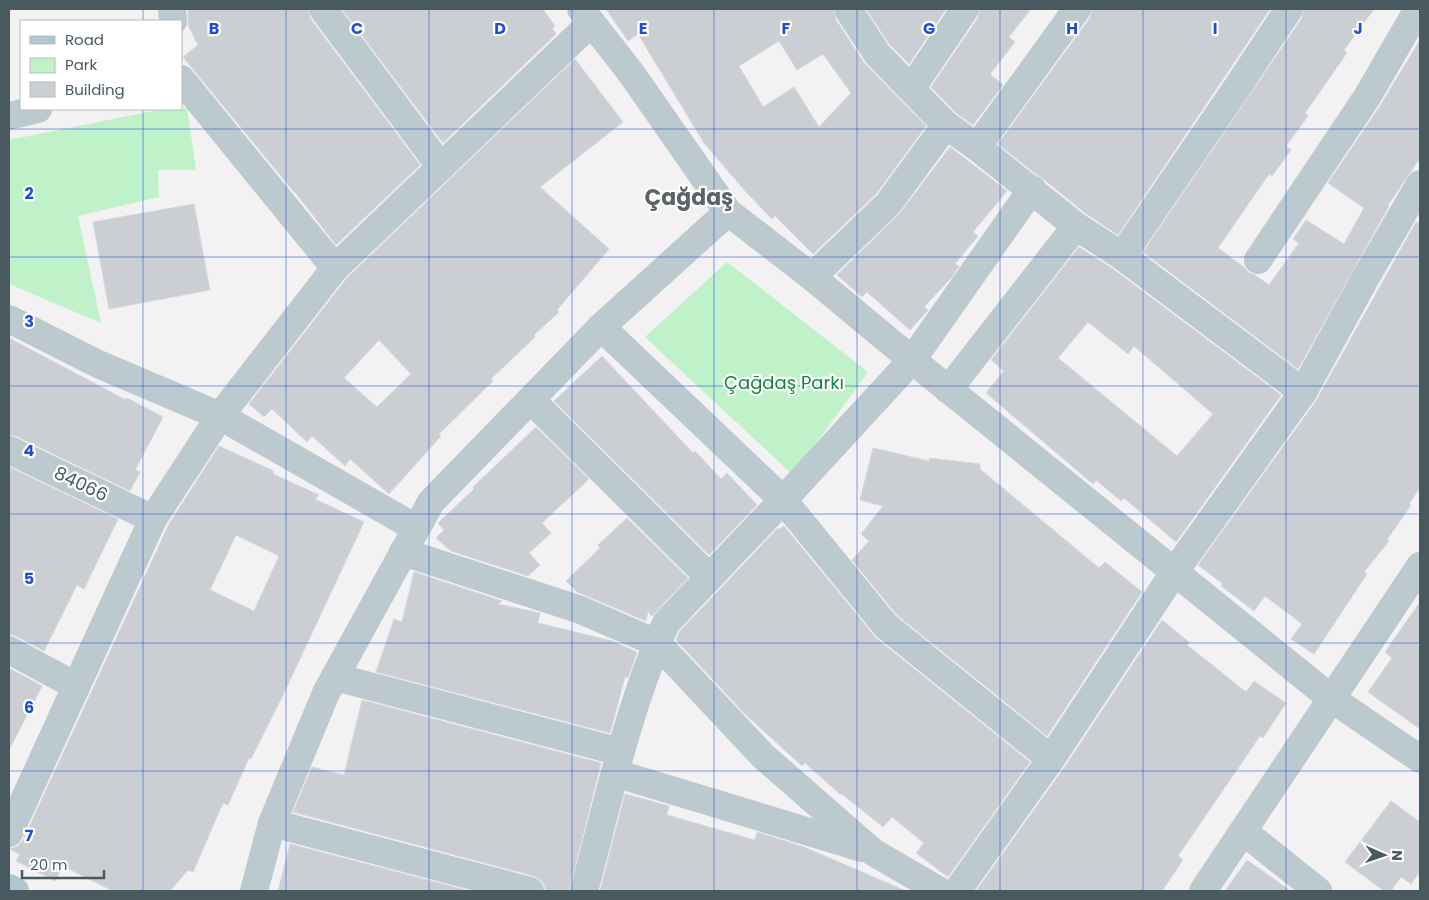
<svg xmlns="http://www.w3.org/2000/svg" width="1429" height="900" font-family="Poppins,sans-serif">
  <style>
    .green { fill: #bff2c9 }
    .building { fill: #cbcfd4; stroke: #d5d9dd; fill-rule: evenodd }
    .lines { fill: none; stroke-linecap: round; stroke-linejoin: round }
    .minor { stroke: #bcc9ce; stroke-width: 28 }
    .major { stroke: #b0c6d1; stroke-width: 28 }
    .grid { fill: none; stroke: #1d4ed8; stroke-width: 1; stroke-opacity: 0.55 }
    .labels { text-anchor: middle; stroke-width: 4.5; stroke-linejoin: round; paint-order: stroke }
    .park-label { font-size: 18px; fill: #138738; stroke: #fff }
    .street-label { font-size: 18px; fill: #485960; stroke: #fff }
    .district-label { font-size: 22px; font-weight: bold; fill: #5d6366; stroke: #fff }
    .grid-label { font-size: 16px; text-anchor: middle; font-weight: bold; fill: #1d4ed8; stroke: #fff; stroke-width: 4.5; stroke-linejoin: round; paint-order: stroke }
  </style>
  <rect width="100%" height="100%" fill="#f3f1f1"/>
  <!-- green -->
  <g class="green">
    <path d="M187,108l9,62h-38l1,27 -81,19 23,107 -92,-39v-144l154,-31z"/>
    <path d="M727,262l141,110 -75,103 -148,-138z"/>
  </g>
  <!-- building -->
  <g class="building">
    <path d="M188,9h120l2,9 110,147 -84,80 -41,-53h-1l-111,-135 15,-12 -10,-20z"/>
    <path d="M342,9h201l12,17 -3,2 4,6 -113,109z"/>
    <path d="M606,9h228l2,11 29,44 61,62 -50,68 -63,60 -38,-38 -3,3 -26,-27 -42,-49 -66,-109 -10,7zM779,41l18,29 26,-16 28,39 -32,34 -25,-40 -31,20 -24,-41z"/>
    <path d="M866,9h80l-37,55 -19,-19z"/>
    <path d="M980,9h51l-22,28 6,5 -25,32 13,11 -30,40 -17,-12 -25,-26 47,-69z"/>
    <path d="M1092,9h178l-152,226 -33,-22 -44,-36 -4,-2 -39,-31 92,-126z"/>
    <path d="M1304,9h70l-30,41 3,3 -42,60 3,3 -22,30 5,4 -19,26 -3,-2 -51,74 26,19 5,6 6,2 14,10 30,-42 -6,-4 13,-19 38,24 20,-36 -36,-25 52,-77 40,-66v118l-32,47 1,1 -91,163 -155,-117 159,-234z"/>
    <path d="M575,59l48,63 -83,65 69,62 -52,61 2,2 -25,23 1,2 -44,42 2,2 -54,53 2,2 -52,58 -39,-35 -5,7 -33,-30 -5,6 -35,-33 -8,8 -15,-13 98,-126zM379,340l32,34 -34,33 -33,-29z"/>
    <path d="M950,147l57,44 -34,41 5,4 -23,28 4,2 -8,12 -27,29 4,3 -18,20 -43,-38 -5,5 -25,-22 63,-62z"/>
    <path d="M194,204l16,86 -101,19 -16,-87z"/>
    <path d="M1416,222l4,2v263l-11,17 2,1 -24,35 2,1 -25,31 3,2 -53,80 -23,-15 11,-15 -37,-28 -11,15 -33,-25 2,-2 -25,-19 118,-164z"/>
    <path d="M1079,247l34,22 168,126 -105,147 -52,-44 -3,3 -25,-21 -3,4 -107,-91 18,-22 -13,-11zM1088,322l40,32 6,-8 79,68 -36,42 -119,-98z"/>
    <path d="M9,338l117,62 1,-2 36,19 -28,53 5,2 -10,19 -114,-55 -7,-1z"/>
    <path d="M602,356l91,97 2,-2 26,28 6,-6 30,32 -48,50 -155,-154z"/>
    <path d="M536,427l53,52 -47,44 9,10 -22,20 11,12 -12,11 -77,-25 -15,-13 8,-8 -6,-7 36,-34 -1,-2z"/>
    <path d="M219,446l55,25 -1,3 46,21 -4,4 49,23 -80,171 -33,66 -2,-1 -21,47 -5,-2 -30,69 -5,-2 -18,21h-57l-50,-25 -8,15 -39,-20 4,-7 -10,-5 8,-3 5,-6 146,-316zM236,535l43,21 -25,55 -44,-21z"/>
    <path d="M873,448l56,13 1,-3 50,6v5l119,99 6,-6 37,30 -95,144 -150,-121 -45,-55 17,-19 -8,-7 22,-28 -23,-6z"/>
    <path d="M9,467l109,52 -34,70 -7,-4 -33,66 -28,-15 -7,-2z"/>
    <path d="M627,518l61,60 -36,38 -4,-4 -2,9 -69,-29 -11,-11 34,-33 -2,-3z"/>
    <path d="M784,526l92,112 154,124 -82,115 -32,-24 8,-10 -32,-26 -9,10 -41,-33 -1,1 -36,-32 -3,3 -57,-52 -69,-74 3,-8 99,-104 2,1z"/>
    <path d="M414,572l88,29 -4,3 42,9 -2,10 74,18 25,11 -9,26 -3,-1 -15,56 -234,-61 18,-53 8,3z"/>
    <path d="M1420,602v127l-52,-37 24,-34 -7,-6z"/>
    <path d="M1162,620l27,22 -2,3 59,47 8,-11 32,22 -23,35 -3,-2 -82,120 5,4 -21,31h-186l88,-123z"/>
    <path d="M9,668l33,18 -33,64z"/>
    <path d="M362,700l239,63 -32,128h-24v-5l-4,-6 -7,-4 -241,-64 19,-45 32,8z"/>
    <path d="M625,794l44,12 -2,9 88,25 2,-8 47,15 102,44h-306z"/>
    <path d="M1391,801l29,21v49l-9,13 -10,-7 -10,14h-7l-39,-29z"/>
    <path d="M290,844l180,47h-192z"/>
    <path d="M1247,860l44,31h-66z"/>
  </g>
  <g class="lines">
    <!-- minor -->
    <g class="minor">
      <path d="M172,9l1,12"/>
      <path d="M323,9l118,158"/>
      <path d="M581,9l50,64 97,139 84,65 100,83 420,339 88,60"/>
      <path d="M849,11l29,44 68,70 31,22 99,79 46,30 181,136"/>
      <path d="M181,79l154,189"/>
      <path d="M911,89l54,-80"/>
      <path d="M9,116l29,-7"/>
      <path d="M977,147l100,-138"/>
      <path d="M1122,256l116,-170 51,-77"/>
      <path d="M1258,260l109,-163 51,-88"/>
      <path d="M812,277l76,-73 58,-79"/>
      <path d="M9,319l89,45 122,52 196,112"/>
      <path d="M601,327l182,173 103,126 165,133"/>
      <path d="M948,390l128,-164"/>
      <path d="M531,400l178,177"/>
      <path d="M9,450l144,69"/>
      <path d="M403,552l175,57 79,34 106,113 110,96 67,39"/>
      <path d="M9,650l67,36"/>
      <path d="M335,677l286,75"/>
      <path d="M615,773l247,75"/>
      <path d="M272,823l258,68"/>
      <path d="M1243,831l75,60"/>
      <path d="M9,833l144,-314 67,-103 115,-148 256,-245"/>
      <path d="M254,891l18,-68 54,-130 105,-191 170,-175 127,-115"/>
      <path d="M584,891c24,-90 44,-183 82,-268l117,-123 129,-140 120,-171"/>
      <path d="M957,891l94,-132 124,-188 128,-179 63,-115 54,-93"/>
      <path d="M1203,891l217,-325"/>
    </g>
    <!-- major -->
    <path class="major" d="M9,888l6,3"/>
  </g>
  <!-- grid -->
  <path class="grid" d="M143,9v12M286,9v882M429,9v882M572,9v882M714,9v882M857,9v882M1000,9v882M1143,9v882M1286,9v882M143,109v782M9,129h1411M9,257h1411M9,386h1411M9,514h1411M9,643h1411M9,771h1411"/>
  <g class="labels">
    <!-- park labels -->
    <g class="park-label">
      <text x="784" y="389">Çağdaş Parkı</text>
    </g>
    <!-- street labels -->
    <g class="street-label">
      <text transform="translate(81 484) rotate(26)" y="6">84066</text>
    </g>
    <!-- district labels -->
    <g class="district-label">
      <text x="689" y="205">Çağdaş</text>
    </g>
  </g>
  <g class="grid-label">
    <text x="214" y="34">B</text>
    <text x="357" y="34">C</text>
    <text x="500" y="34">D</text>
    <text x="643" y="34">E</text>
    <text x="786" y="34">F</text>
    <text x="929" y="34">G</text>
    <text x="1072" y="34">H</text>
    <text x="1215" y="34">I</text>
    <text x="1358" y="34">J</text>
    <text x="29" y="199">2</text>
    <text x="29" y="327">3</text>
    <text x="29" y="456">4</text>
    <text x="29" y="584">5</text>
    <text x="29" y="713">6</text>
    <text x="29" y="841">7</text>
  </g>
  <!-- border -->
  <rect width="1429" height="900" fill="none" stroke="#485960" stroke-width="20"/>
  <!-- legend -->
  <rect x="20" y="20" width="162" height="90" fill="#ffffff" stroke="#b6bdbf"/>
  <rect x="30" y="36" width="25" height="8" fill="#b0c6d1" stroke="#b6bdbf"/>
  <text x="65" y="45" font-size="15" fill="#485960">Road</text>
  <rect x="30" y="58" width="25" height="15" fill="#bff2c9" stroke="#b6bdbf"/>
  <text x="65" y="70" font-size="15" fill="#485960">Park</text>
  <rect x="30" y="82" width="25" height="15" fill="#cbcfd4" stroke="#b6bdbf"/>
  <text x="65" y="95" font-size="15" fill="#485960">Building</text>
  <!-- north arrow -->
  <g transform="translate(1384 855) rotate(92)" stroke="#ffffff" stroke-width="4" paint-order="stroke">
  <path d="M0-4L9 19L0 12L-9 19Z" fill="#485960"/>
  <text y="-8" font-size="14" font-weight="bold" text-anchor="middle" fill="#485960">N</text>
  </g>
  <!-- scale -->
  <path d="M22 870v8h82v-8" fill="none" stroke="#485960" stroke-width="2.5"/>
  <text x="30" y="870" font-size="15" fill="#485960" stroke="#ffffff" stroke-width="4" paint-order="stroke">20 m</text>
</svg>
